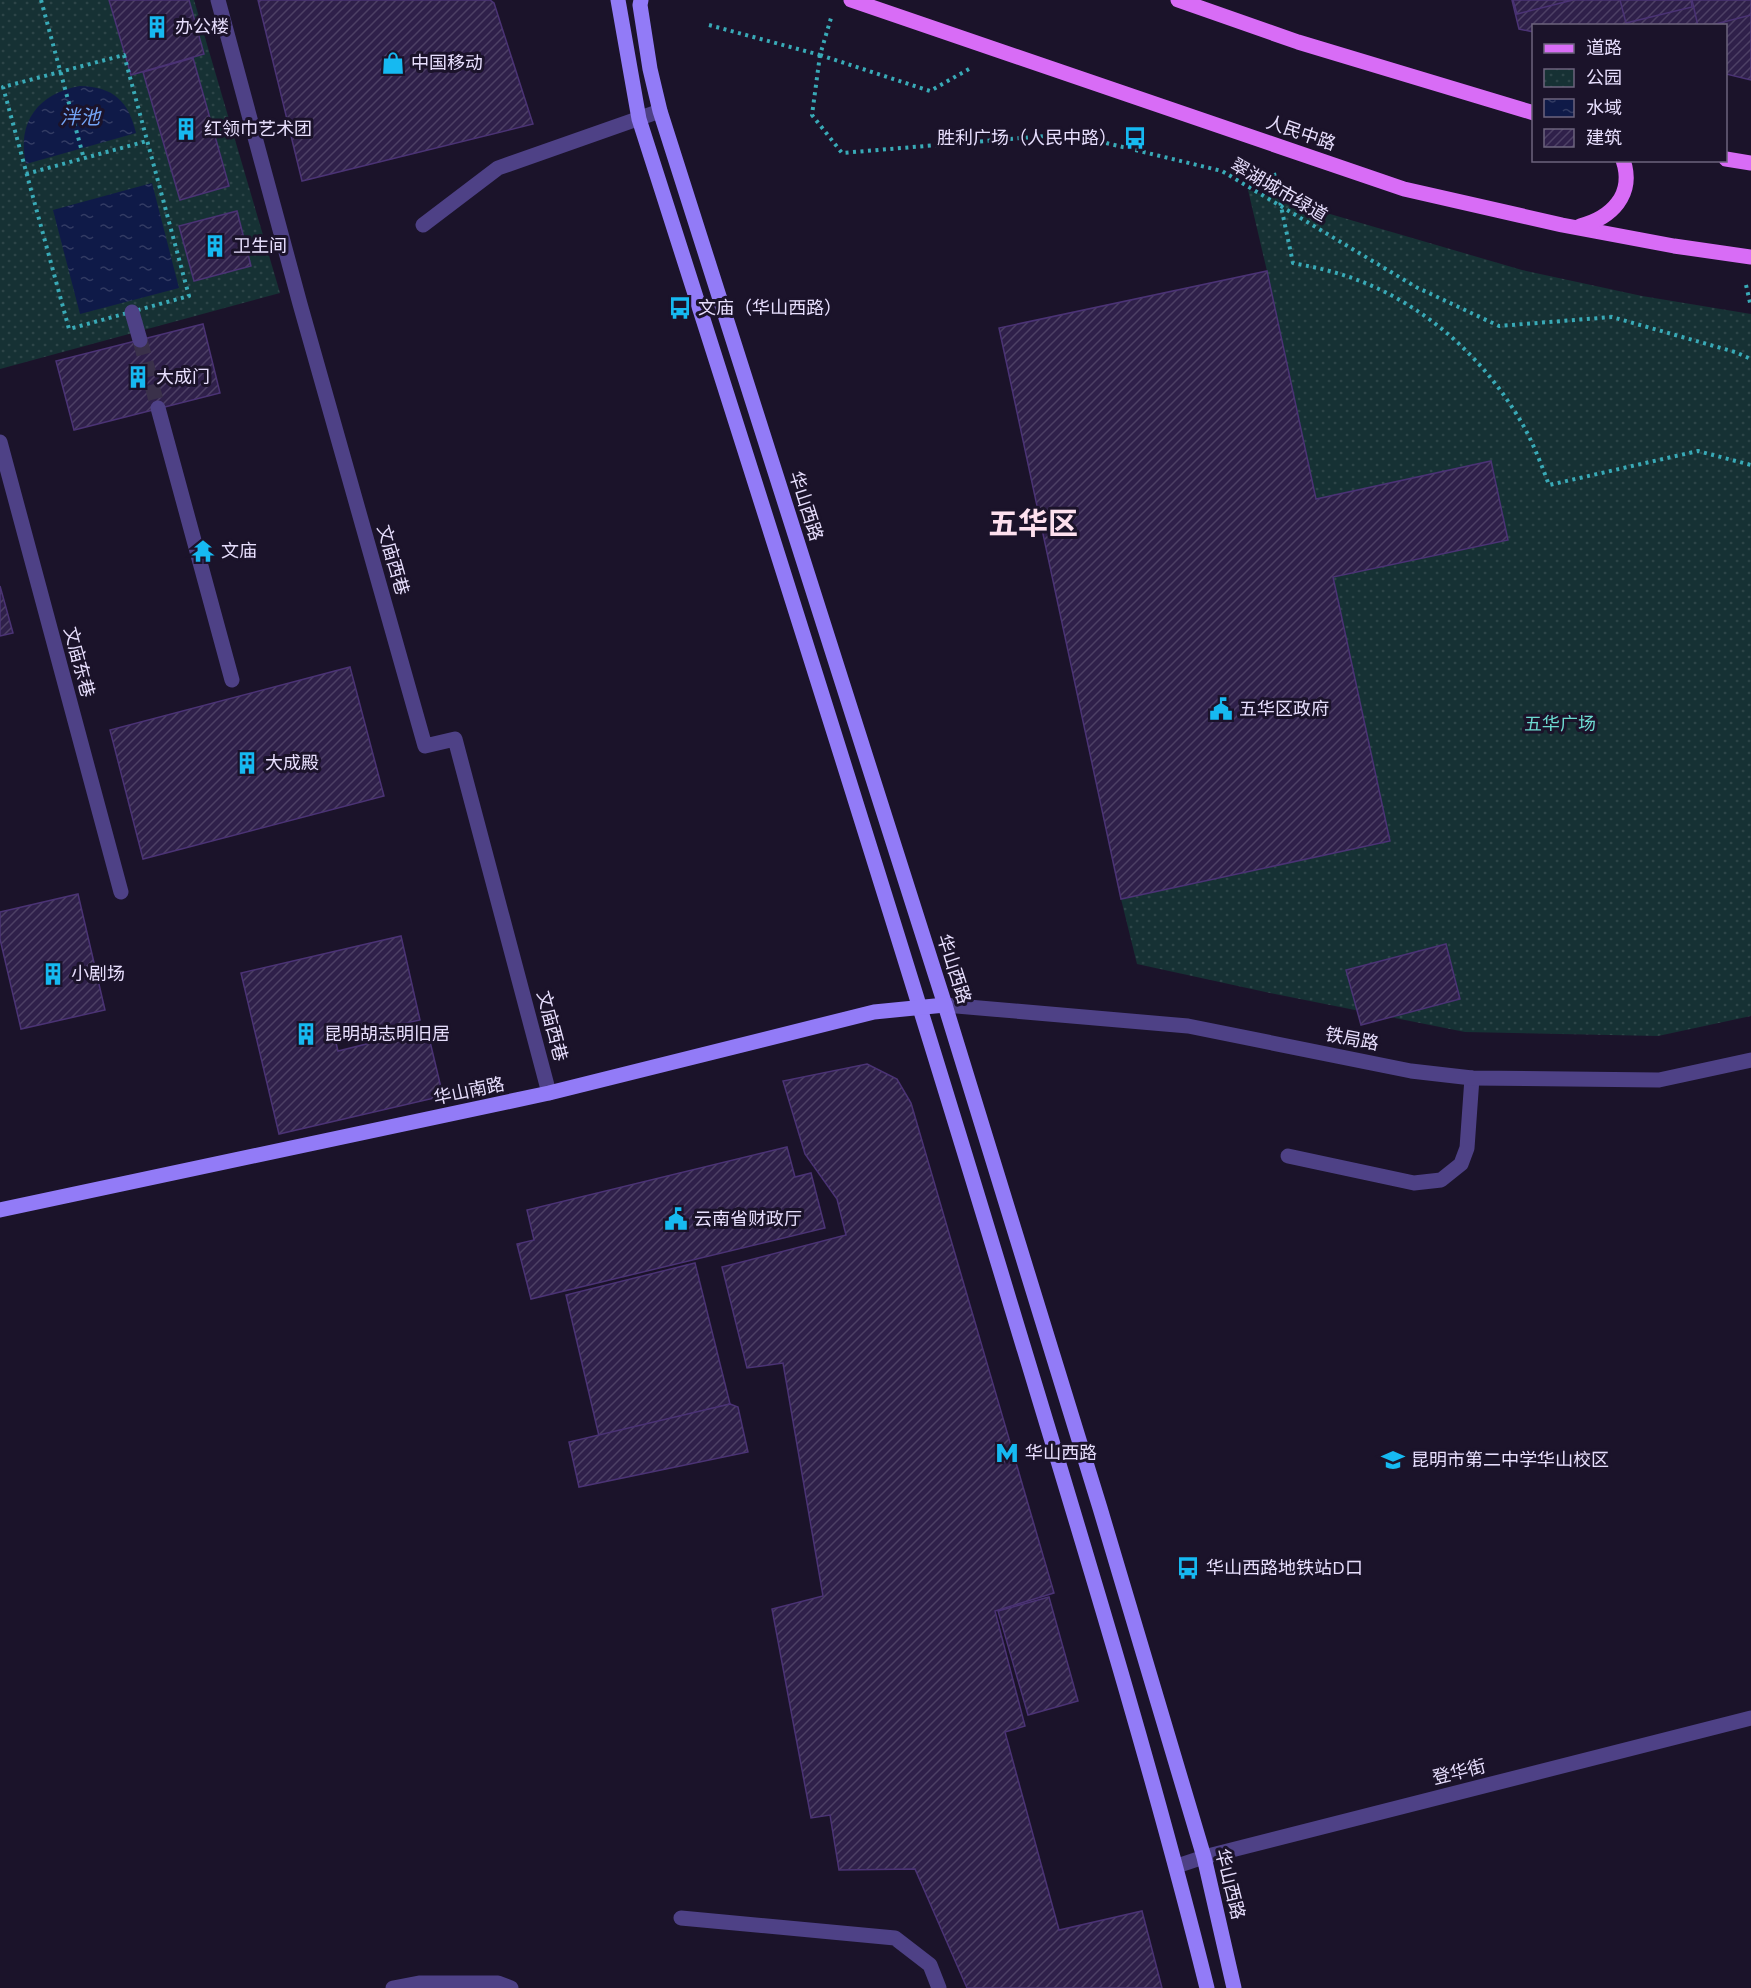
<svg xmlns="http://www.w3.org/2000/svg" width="1751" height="1988" font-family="'Work Sans','Noto Sans SC',sans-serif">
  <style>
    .park { fill: url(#park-dots) }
    .water { fill: url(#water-ripples) }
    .building { fill: url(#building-hatch); stroke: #4b3375; stroke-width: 1.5 }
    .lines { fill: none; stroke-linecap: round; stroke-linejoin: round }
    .street-tunnel { stroke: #3a314a; stroke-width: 15; stroke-dasharray: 15 8; stroke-linecap: butt }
    .path { stroke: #39aab7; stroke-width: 4; stroke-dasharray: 3 4.5; stroke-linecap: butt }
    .lane { stroke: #4e4186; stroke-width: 15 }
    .street { stroke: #4e4186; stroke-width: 15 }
    .secondary { stroke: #927bf7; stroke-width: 15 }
    .primary { stroke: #d86cf6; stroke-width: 15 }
    .path-bridge { stroke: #39aab7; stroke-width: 4; stroke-dasharray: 3 4.5; stroke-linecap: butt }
    .labels { text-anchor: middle; stroke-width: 6; stroke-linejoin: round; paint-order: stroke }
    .poi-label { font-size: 18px; fill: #e7defd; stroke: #1b132a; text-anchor: start }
    .street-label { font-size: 18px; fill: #e7defd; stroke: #1b132a }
    .park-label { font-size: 18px; fill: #6ddad0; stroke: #1b132a }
    .water-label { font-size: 20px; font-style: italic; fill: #73a5f7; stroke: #1b132a }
    .town-label { font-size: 30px; font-weight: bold; fill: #fde0ee; stroke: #1b132a }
  </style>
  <defs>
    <pattern id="park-dots" width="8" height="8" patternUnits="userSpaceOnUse" patternTransform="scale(1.5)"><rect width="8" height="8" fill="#163134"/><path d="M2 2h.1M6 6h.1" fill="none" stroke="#2d4548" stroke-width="1.8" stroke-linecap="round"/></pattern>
    <pattern id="water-ripples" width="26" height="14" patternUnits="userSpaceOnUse" patternTransform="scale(1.5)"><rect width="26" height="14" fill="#0f1a48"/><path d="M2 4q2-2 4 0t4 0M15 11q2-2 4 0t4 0" fill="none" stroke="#323b63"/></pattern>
    <pattern id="building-hatch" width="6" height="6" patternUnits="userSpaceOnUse" patternTransform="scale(1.5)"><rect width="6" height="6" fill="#2f204a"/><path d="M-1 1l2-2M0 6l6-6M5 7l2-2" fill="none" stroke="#4d4065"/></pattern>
  </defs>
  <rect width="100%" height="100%" fill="#1b132a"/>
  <!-- park -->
  <g class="park">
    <path d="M0,0h194l86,293 -280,76z"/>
    <path d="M1248,190l274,80 120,26 109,18v702l-93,20 -193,-4 -195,-39 -133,-29 -16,-65 269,-58 -57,-264 158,-116 -175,38 -49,-228z"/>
  </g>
  <!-- water -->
  <g class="water">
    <path d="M80,86c34,1 48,15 56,47l-110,31c-10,-42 13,-71 54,-78z"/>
    <path d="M152,183l27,105 -99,26 -27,-104z"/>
  </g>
  <!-- building -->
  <g class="building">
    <path d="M109,0h80l15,54 -73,21z"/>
    <path d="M258,0h232l4,3 39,121 -231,57z"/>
    <path d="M1512,0h239v80l-25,-6v-48h-192v6l-15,-3z"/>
    <path d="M1513,0h60l-56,14z"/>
    <path d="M1620,0h71l1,7 -66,16z"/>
    <path d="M1692,0h59v15l-43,11h-10z"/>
    <path d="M193,58l36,128 -49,14 -37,-128z"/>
    <path d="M237,211l14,55 -57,15 -15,-55z"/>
    <path d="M1267,271l49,228 175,-38 17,79 -175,37 57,264 -269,58 -122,-571z"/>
    <path d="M203,324l17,69 -146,37 -18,-69z"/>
    <path d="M0,586l13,47 -13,3z"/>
    <path d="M350,667l34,129 -241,63 -33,-129z"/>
    <path d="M78,894l27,116 -84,19 -21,-90v-27z"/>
    <path d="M401,936l19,84 -85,19 3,12 89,-22 16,67 -164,38 -38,-161z"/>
    <path d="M1446,944l14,55 -99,26 -15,-55z"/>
    <path d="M867,1064l30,15 14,24 143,490 -59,18 30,115 -20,6 54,198 83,-19 20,77h-195l-52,-119 -76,1 -9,-55 -19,3 -39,-209 51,-13 -40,-233 -36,5 -25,-101 124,-32 -9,-36 -32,-45 -22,-73z"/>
    <path d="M787,1147l8,30 16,-4 14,55 -294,71 -14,-55 17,-4 -7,-30z"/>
    <path d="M695,1263l35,141 -131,32 -33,-141z"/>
    <path d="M730,1404l8,3 10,45 -169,35 -10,-45z"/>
    <path d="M1049,1597l29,104 -50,14 -30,-104z"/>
  </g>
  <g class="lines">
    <!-- street-tunnel -->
    <path class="street-tunnel" d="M140,340l18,68"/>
    <!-- path -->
    <g class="path">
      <path d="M41,0l43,159"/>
      <path d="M709,25l111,30 11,-37"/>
      <path d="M124,55l65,241 -120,33 -66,-242z"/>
      <path d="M820,55l110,36 39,-22"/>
      <path d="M1274,173l19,90c14,3 27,5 40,9 77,21 143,76 184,143 14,22 23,46 32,70l149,-34 53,14"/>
      <path d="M26,174l121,-33"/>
      <path d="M1746,285l5,22"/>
    </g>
    <!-- lane -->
    <g class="lane">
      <path d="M218,0l82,304 125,442 30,-7 94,354"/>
      <path d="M423,225l75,-57 162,-57"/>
      <path d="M0,442l121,450"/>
      <path d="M1288,1156l126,27 27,-3 20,-16 6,-16 5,-70"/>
      <path d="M393,1988l26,-5h79l13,5"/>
    </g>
    <!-- street -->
    <g class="street">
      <path d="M132,312l8,28"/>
      <path d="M158,408l74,272"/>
      <path d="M945,1005l243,21 223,45 61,7 187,2 92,-20"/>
      <path d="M1177,1866l27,-9 547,-139"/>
      <path d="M681,1918l214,20 35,27 9,23"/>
    </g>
    <!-- secondary -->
    <g class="secondary">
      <path d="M618,0l21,119c127,396 253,792 373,1190 68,225 138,450 195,679"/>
      <path d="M641,0l-1,5 10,64 10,42 285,894 155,503 104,349 30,131"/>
      <path d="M0,1210l549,-117 325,-81 71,-7"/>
    </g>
    <!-- primary -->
    <g class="primary">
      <path d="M851,0l553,189 158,36 112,21 77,11"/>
      <path d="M1178,0l120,42 236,71"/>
      <path d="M1726,159l25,4"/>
      <path d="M1580,226c31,-8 55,-31 43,-66"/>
    </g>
    <!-- path-bridge -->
    <path class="path-bridge" d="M820,55l-8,60 30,38 227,-19 153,37 194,116 83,39 113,-9 123,35 16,7"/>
  </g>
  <!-- icons -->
  <defs>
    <g id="building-bare" transform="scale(1.8)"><path d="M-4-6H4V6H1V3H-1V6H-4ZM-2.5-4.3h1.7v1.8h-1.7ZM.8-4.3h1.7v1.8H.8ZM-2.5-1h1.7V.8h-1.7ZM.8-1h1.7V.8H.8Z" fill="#16b9f1" stroke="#1b132a" stroke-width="2.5" paint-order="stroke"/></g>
    <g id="shop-bare" transform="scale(1.8)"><path d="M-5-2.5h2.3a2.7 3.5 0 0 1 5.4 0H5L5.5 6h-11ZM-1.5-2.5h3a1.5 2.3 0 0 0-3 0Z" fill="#16b9f1" stroke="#1b132a" stroke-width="2.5" paint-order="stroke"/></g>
    <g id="bus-bare" transform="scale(1.8)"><path d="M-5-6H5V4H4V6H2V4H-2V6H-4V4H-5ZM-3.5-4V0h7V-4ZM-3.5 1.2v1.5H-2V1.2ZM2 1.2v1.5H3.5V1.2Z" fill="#16b9f1" stroke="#1b132a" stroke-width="2.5" paint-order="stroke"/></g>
    <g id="temple-bare" transform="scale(1.8)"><path d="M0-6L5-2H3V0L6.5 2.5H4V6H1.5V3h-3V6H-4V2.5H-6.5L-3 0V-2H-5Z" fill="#16b9f1" stroke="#1b132a" stroke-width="2.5" paint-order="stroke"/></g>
    <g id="civic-bare" transform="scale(1.8)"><path d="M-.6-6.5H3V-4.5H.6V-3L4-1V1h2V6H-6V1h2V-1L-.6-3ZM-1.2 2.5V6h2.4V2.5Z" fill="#16b9f1" stroke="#1b132a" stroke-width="2.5" paint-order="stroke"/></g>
    <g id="metro-bare" transform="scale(1.8)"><path d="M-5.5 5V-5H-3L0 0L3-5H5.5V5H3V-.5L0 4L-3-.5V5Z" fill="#16b9f1" stroke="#1b132a" stroke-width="2.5" paint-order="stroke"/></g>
    <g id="school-bare" transform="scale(1.8)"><path d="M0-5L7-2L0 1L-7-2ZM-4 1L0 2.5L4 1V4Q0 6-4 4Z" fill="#16b9f1" stroke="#1b132a" stroke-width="2.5" paint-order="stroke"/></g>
  </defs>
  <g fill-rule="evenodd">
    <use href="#building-bare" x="157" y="27"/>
    <use href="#shop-bare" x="393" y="63"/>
    <use href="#building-bare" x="186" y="129"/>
    <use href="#bus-bare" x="1135" y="138"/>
    <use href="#building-bare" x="215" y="246"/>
    <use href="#bus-bare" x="680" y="308"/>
    <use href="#building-bare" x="138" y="377"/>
    <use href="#temple-bare" x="203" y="551"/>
    <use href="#civic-bare" x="1221" y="709"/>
    <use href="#building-bare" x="247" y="763"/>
    <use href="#building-bare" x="53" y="974"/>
    <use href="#building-bare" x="306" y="1034"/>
    <use href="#civic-bare" x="676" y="1219"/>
    <use href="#metro-bare" x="1007" y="1453"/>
    <use href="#school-bare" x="1393" y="1460"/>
    <use href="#bus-bare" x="1188" y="1568"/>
  </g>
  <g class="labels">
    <!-- poi labels -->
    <g class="poi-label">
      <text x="175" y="33">办公楼</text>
      <text x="411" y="69">中国移动</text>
      <text x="204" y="135">红领巾艺术团</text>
      <text x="1117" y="144" text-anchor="end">胜利广场（人民中路）</text>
      <text x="233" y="252">卫生间</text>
      <text x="698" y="314">文庙（华山西路）</text>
      <text x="156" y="383">大成门</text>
      <text x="221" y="557">文庙</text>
      <text x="1239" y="715">五华区政府</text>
      <text x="265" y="769">大成殿</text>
      <text x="71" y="980">小剧场</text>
      <text x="324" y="1040">昆明胡志明旧居</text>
      <text x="694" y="1225">云南省财政厅</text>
      <text x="1025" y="1459">华山西路</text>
      <text x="1411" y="1466">昆明市第二中学华山校区</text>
      <text x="1206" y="1574">华山西路地铁站D口</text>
    </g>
    <!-- street labels -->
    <g class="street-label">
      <text transform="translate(1301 133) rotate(19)" y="6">人民中路</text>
      <text transform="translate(1279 190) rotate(30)" y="6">翠湖城市绿道</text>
      <text transform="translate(806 506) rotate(72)" y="6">华山西路</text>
      <text transform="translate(393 560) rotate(74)" y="6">文庙西巷</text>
      <text transform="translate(79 662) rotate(75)" y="6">文庙东巷</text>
      <text transform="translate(954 969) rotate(72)" y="6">华山西路</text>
      <text transform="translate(552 1026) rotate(75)" y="6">文庙西巷</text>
      <text transform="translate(1352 1039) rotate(11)" y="6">铁局路</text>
      <text transform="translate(469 1091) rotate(-12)" y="6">华山南路</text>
      <text transform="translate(1459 1772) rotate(-14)" y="6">登华街</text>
      <text transform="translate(1230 1884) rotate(76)" y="6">华山西路</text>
    </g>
    <!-- park labels -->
    <g class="park-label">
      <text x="1560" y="730">五华广场</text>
    </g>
    <!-- water labels -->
    <g class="water-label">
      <text x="80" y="124">泮池</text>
    </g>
    <!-- town labels -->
    <g class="town-label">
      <text x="1033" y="534">五华区</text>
    </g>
  </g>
  <!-- legend -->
  <rect x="1532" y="24" width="195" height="138" fill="#1b132a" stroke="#6d647e" stroke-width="1.5"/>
  <rect x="1544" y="44" width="30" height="9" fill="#d86cf6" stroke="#6d647e" stroke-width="1.5"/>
  <text x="1586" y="54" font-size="18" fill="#e7defd">道路</text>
  <rect x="1544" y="69" width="30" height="18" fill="url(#park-dots)" stroke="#6d647e" stroke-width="1.5"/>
  <text x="1586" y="84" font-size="18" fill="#e7defd">公园</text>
  <rect x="1544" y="99" width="30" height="18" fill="url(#water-ripples)" stroke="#6d647e" stroke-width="1.5"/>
  <text x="1586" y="114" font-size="18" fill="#e7defd">水域</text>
  <rect x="1544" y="129" width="30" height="18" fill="url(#building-hatch)" stroke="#6d647e" stroke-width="1.5"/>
  <text x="1586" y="144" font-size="18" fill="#e7defd">建筑</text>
</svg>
